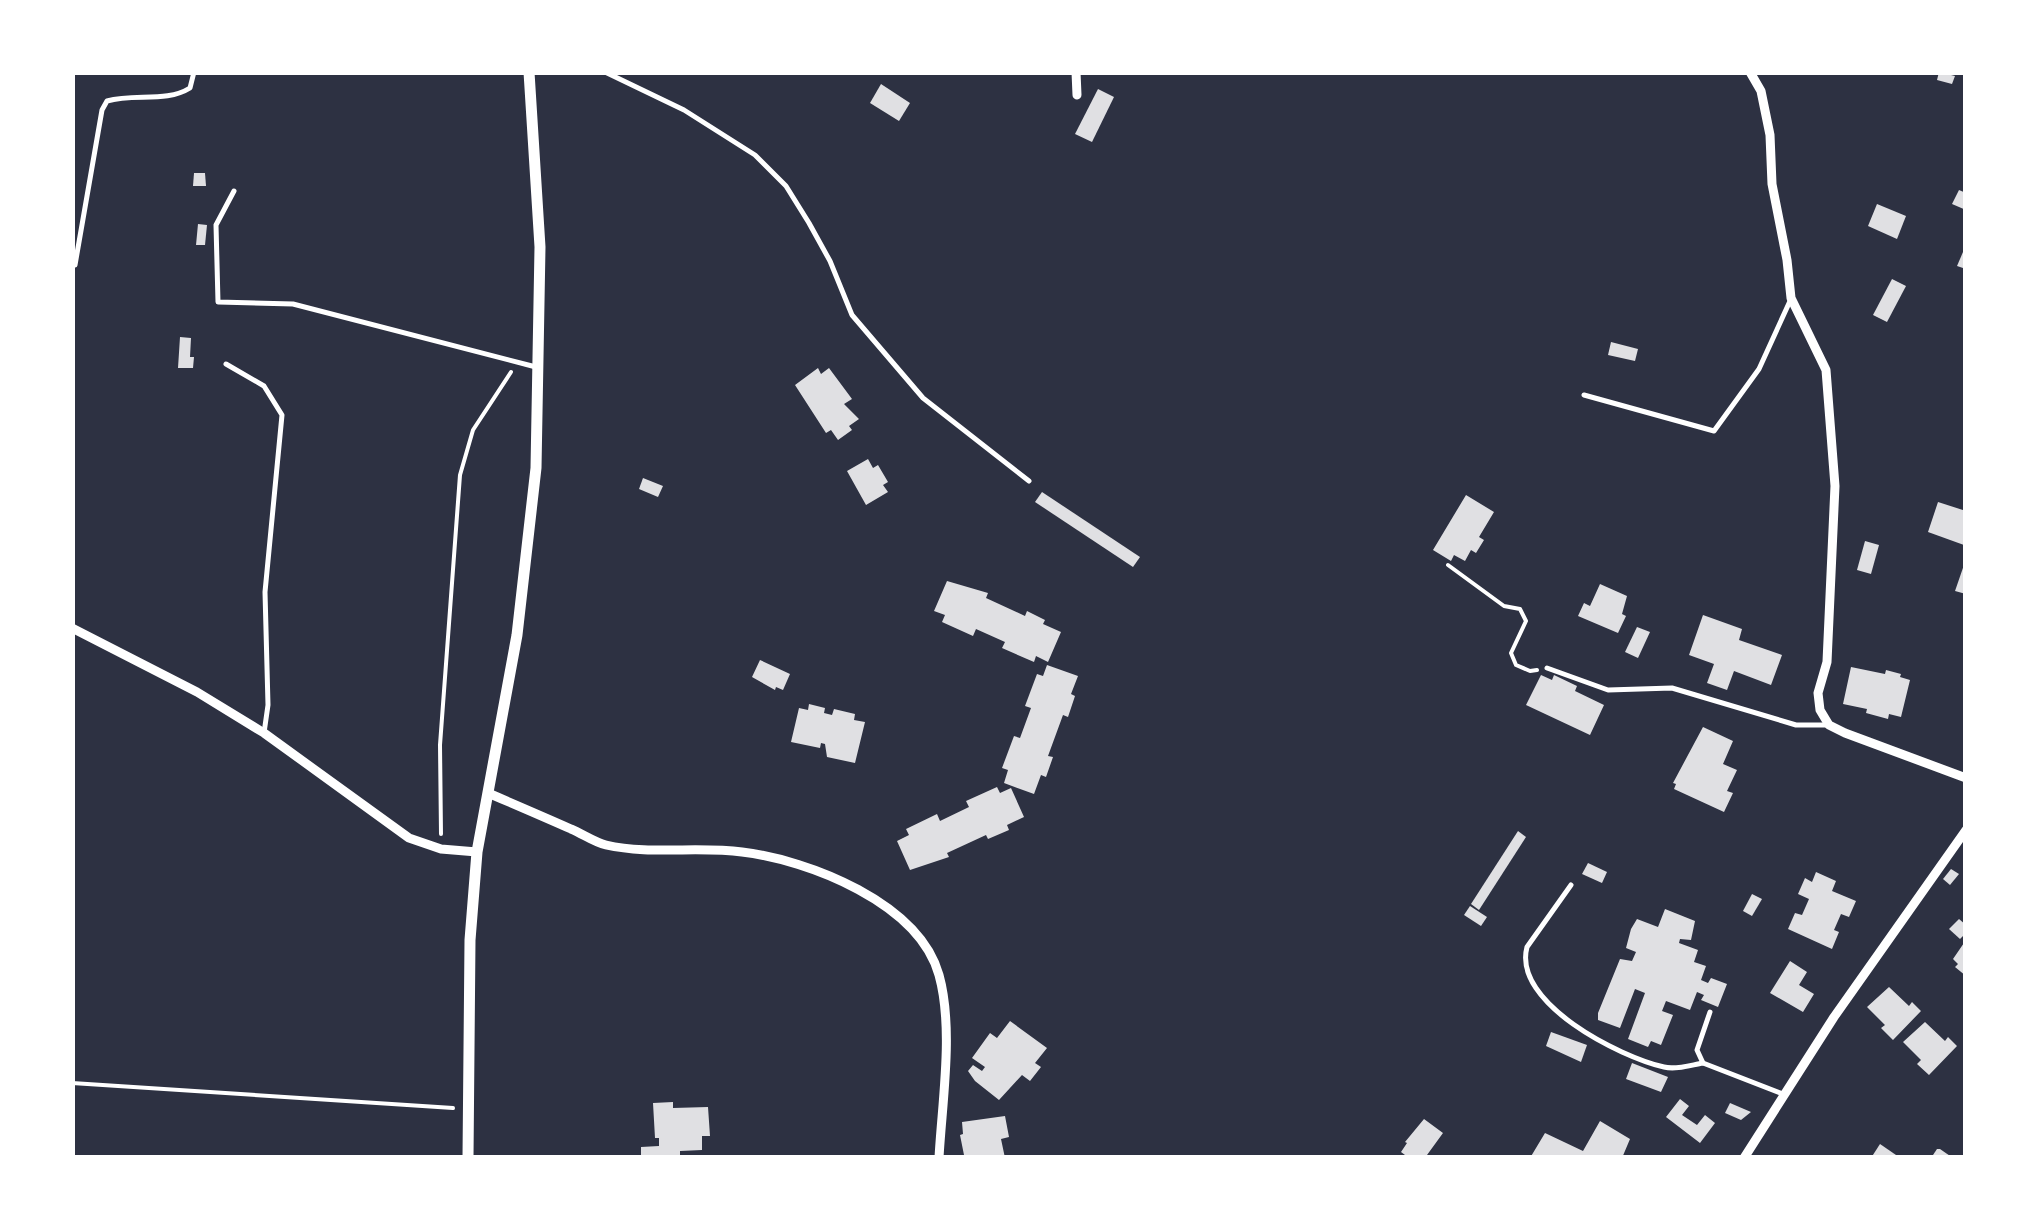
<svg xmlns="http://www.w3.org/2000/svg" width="2038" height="1230" font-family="'Source Sans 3',sans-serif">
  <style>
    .building { fill: #e0e0e3 }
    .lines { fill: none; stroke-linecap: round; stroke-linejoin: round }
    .path { stroke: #fff; stroke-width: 4 }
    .service { stroke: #fff; stroke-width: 5 }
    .minor { stroke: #fff; stroke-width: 9 }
    .tertiary { stroke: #fff; stroke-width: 11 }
  </style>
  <rect width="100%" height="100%" fill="#2d3142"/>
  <!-- building -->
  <g class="building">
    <path d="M1939,72l16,4 -3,8 -15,-4z"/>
    <path d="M881,84l29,19 -11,18 -29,-18z"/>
    <path d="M1098,89l16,8 -22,45 -17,-8z"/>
    <path d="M194,173h11l1,13h-13z"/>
    <path d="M1959,190l7,3v17l-14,-6z"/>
    <path d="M1877,204l29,12 -9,23 -29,-13z"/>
    <path d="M198,224l9,1 -2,20h-9z"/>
    <path d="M1966,245v24l-9,-3z"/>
    <path d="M1892,279l14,7 -19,36 -14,-7z"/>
    <path d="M180,337l11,1 -1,19h4l-1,11h-15z"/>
    <path d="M1611,342l27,7 -3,12 -27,-6z"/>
    <path d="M818,368l3,6 8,-6 23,31 -8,5 15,15 -10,7 3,4 -14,10 -7,-10 -5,3 -31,-48z"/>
    <path d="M868,459l5,9 5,-3 10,17 -5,3 5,7 -22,13 -19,-34z"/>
    <path d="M643,478l20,8 -5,11 -19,-8z"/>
    <path d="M1042,492l98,65 -7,10 -98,-65z"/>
    <path d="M1466,495l28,17 -15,25 5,3 -8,13 -5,-3 -6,11 -11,-6 -3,6 -18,-11z"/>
    <path d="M1938,502l28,9 -2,34 -36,-13z"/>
    <path d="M1865,541l14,4 -8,29 -14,-4z"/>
    <path d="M1965,562h1v32l-11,-3z"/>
    <path d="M947,581l41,12 -2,5 39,18 2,-5 18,9 -2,4 18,8 -13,30 -12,-6 -2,6 -32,-14 3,-6 -29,-13 -3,7 -31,-14 3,-7 -11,-4z"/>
    <path d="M1600,584l27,12 -5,18 4,2 -8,17 -40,-17 6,-13 6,3z"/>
    <path d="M1703,615l39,14 -3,11 43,15 -11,30 -37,-14 -7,19 -20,-7 7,-19 -25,-9z"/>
    <path d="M1637,627l13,5 -12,26 -13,-6z"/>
    <path d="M760,660l30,14 -7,16 -7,-3 -1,3 -23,-13z"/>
    <path d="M1047,665l31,11 -7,18 4,2 -7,21 -5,-2 -15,41 5,1 -7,20 -5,-2 -7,19 -30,-11 4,-13 -6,-2 12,-32 6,2 11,-30 -6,-2 12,-32 6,2z"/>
    <path d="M1851,667l34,7 1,-4 15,4 -1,3 10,3 -9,37 -12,-3 -1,5 -22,-6 1,-4 -24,-5z"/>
    <path d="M1541,675l11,5 2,-5 23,11 -2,5 29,14 -14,30 -64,-30z"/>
    <path d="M809,704l16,4 -1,5 8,2 2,-6 21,5 -1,6 11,2 -10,41 -28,-6 -2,-13 -4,-1 -1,5 -29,-6 8,-34 9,2z"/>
    <path d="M1703,727l30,14 -10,23 14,6 -10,21 6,2 -9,19 -50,-23 2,-5 -3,-1z"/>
    <path d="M997,787l3,6 11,-5 13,29 -17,8 2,5 -21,9 -2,-4 -39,18 2,4 -39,13 -13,-29 12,-6 -3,-6 31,-15 3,7 29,-14 -3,-6z"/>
    <path d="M1518,831l8,6 -47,73 -8,-6z"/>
    <path d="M1588,863l19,9 -5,11 -20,-9z"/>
    <path d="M1951,869l8,5 -9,11 -7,-6z"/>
    <path d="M1816,872l20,9 -4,10 24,10 -7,16 -8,-3 -7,16 5,2 -7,17 -44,-20 7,-16 7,2 7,-16 -11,-5 7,-16 7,4z"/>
    <path d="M1752,894l10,5 -10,17 -9,-5z"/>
    <path d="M1470,906l17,11 -6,9 -17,-11z"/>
    <path d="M1665,909l30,12 -4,19 -11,-1 -1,4 19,7 -4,12 12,4 -5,14 7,3 3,-5 16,6 -9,23 -17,-7 3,-5 -7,-3 -7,18 -24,-9 -4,10 11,4 -12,30 -10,-4 -3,6 -20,-8 17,-46 -10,-4 -15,39 -22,-8v-7l22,-54 12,2 4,-9 -10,-4 5,-19 6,-10 21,8z"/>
    <path d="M1959,919l7,6v8l-6,6 -11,-10z"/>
    <path d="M1966,940v36l-11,-9 3,-3 -5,-5z"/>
    <path d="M1790,961l17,11 -8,13 15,9 -11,18 -33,-19z"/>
    <path d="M1889,987l20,19 3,-4 9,9 -28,29 -12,-12 4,-3 -18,-18z"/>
    <path d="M1010,1021l37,27 -12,15 6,4 -11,14 -8,-6 -23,25 -24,-19 -7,-10 5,-6 9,6 3,-4 -13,-9 18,-25 7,5z"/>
    <path d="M1925,1022l20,19 3,-4 9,9 -28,29 -12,-11 4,-4 -18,-18z"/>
    <path d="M1551,1032l36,13 -6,17 -35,-16z"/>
    <path d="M1632,1063l36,14 -7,15 -35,-13z"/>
    <path d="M1680,1099l9,7 -7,9 15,10 8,-10 10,8 -15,20 -34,-26z"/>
    <path d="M673,1102v6l35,-1 2,29h-8v14l-22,1v7h-39v-11l18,-1v-8h-4l-2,-35z"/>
    <path d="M1730,1103l21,9 -10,8 -16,-7z"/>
    <path d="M1005,1116l4,21 -8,2 4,19 -41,-3 -4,-20 3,-1 -1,-12z"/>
    <path d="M1424,1119l19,14 -16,22 -18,3 -8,-6 6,-9 -2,-1z"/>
    <path d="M1600,1121l30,18 -8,19h-92l15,-25 38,18z"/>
    <path d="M1880,1144l16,11 -2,3h-23z"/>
    <path d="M1937,1149h3l13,9h-22z"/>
  </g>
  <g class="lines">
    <!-- path -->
    <g class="path">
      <path d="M1448,565l56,41 16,3 6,12 -15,32 5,12 14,6 7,-1"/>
      <path d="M441,834l-1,-89 20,-270 13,-45 38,-58"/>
      <path d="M72,1083l381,25"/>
    </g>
    <!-- service -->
    <g class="service">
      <path d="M605,72l79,38 71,45 31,31 23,37 21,38 22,54 71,83 106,83"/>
      <path d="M234,191l-18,34 2,77 75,2 243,63"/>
      <path d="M75,265l27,-155 5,-9c28,-8 59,2 83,-13l4,-16"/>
      <path d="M226,364l38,22 18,29 -17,177 3,113 -4,28"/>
      <path d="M1584,395l130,36 45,-62 31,-68"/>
      <path d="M1547,668l61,22 64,-2 124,37h30"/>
      <path d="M1571,885l-44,62c-15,56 93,110 137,120 12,3 27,-2 39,-4"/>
      <path d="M1710,1012l-13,38 6,13 80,31"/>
    </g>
    <!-- minor -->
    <g class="minor">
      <path d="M1076,72l1,23"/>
      <path d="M1750,72l11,19 9,44 2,49 15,76 4,38 35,72 9,116 -8,176 -9,31 2,17 9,15 16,8 121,45"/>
      <path d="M72,628l125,64 67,41 145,105 32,11 36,3"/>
      <path d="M488,793c28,12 56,24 83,36 12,5 23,13 35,16 44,10 92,1 136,7 67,8 177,51 197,123 15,54 3,127 0,183"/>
      <path d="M1744,1158l90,-141 132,-187"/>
    </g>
    <!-- tertiary -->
    <path class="tertiary" d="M468,1158l2,-218 7,-88 40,-217 19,-167 4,-221 -11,-175"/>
  </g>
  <!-- border -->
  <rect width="2038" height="1230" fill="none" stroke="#ffffff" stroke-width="150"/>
</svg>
